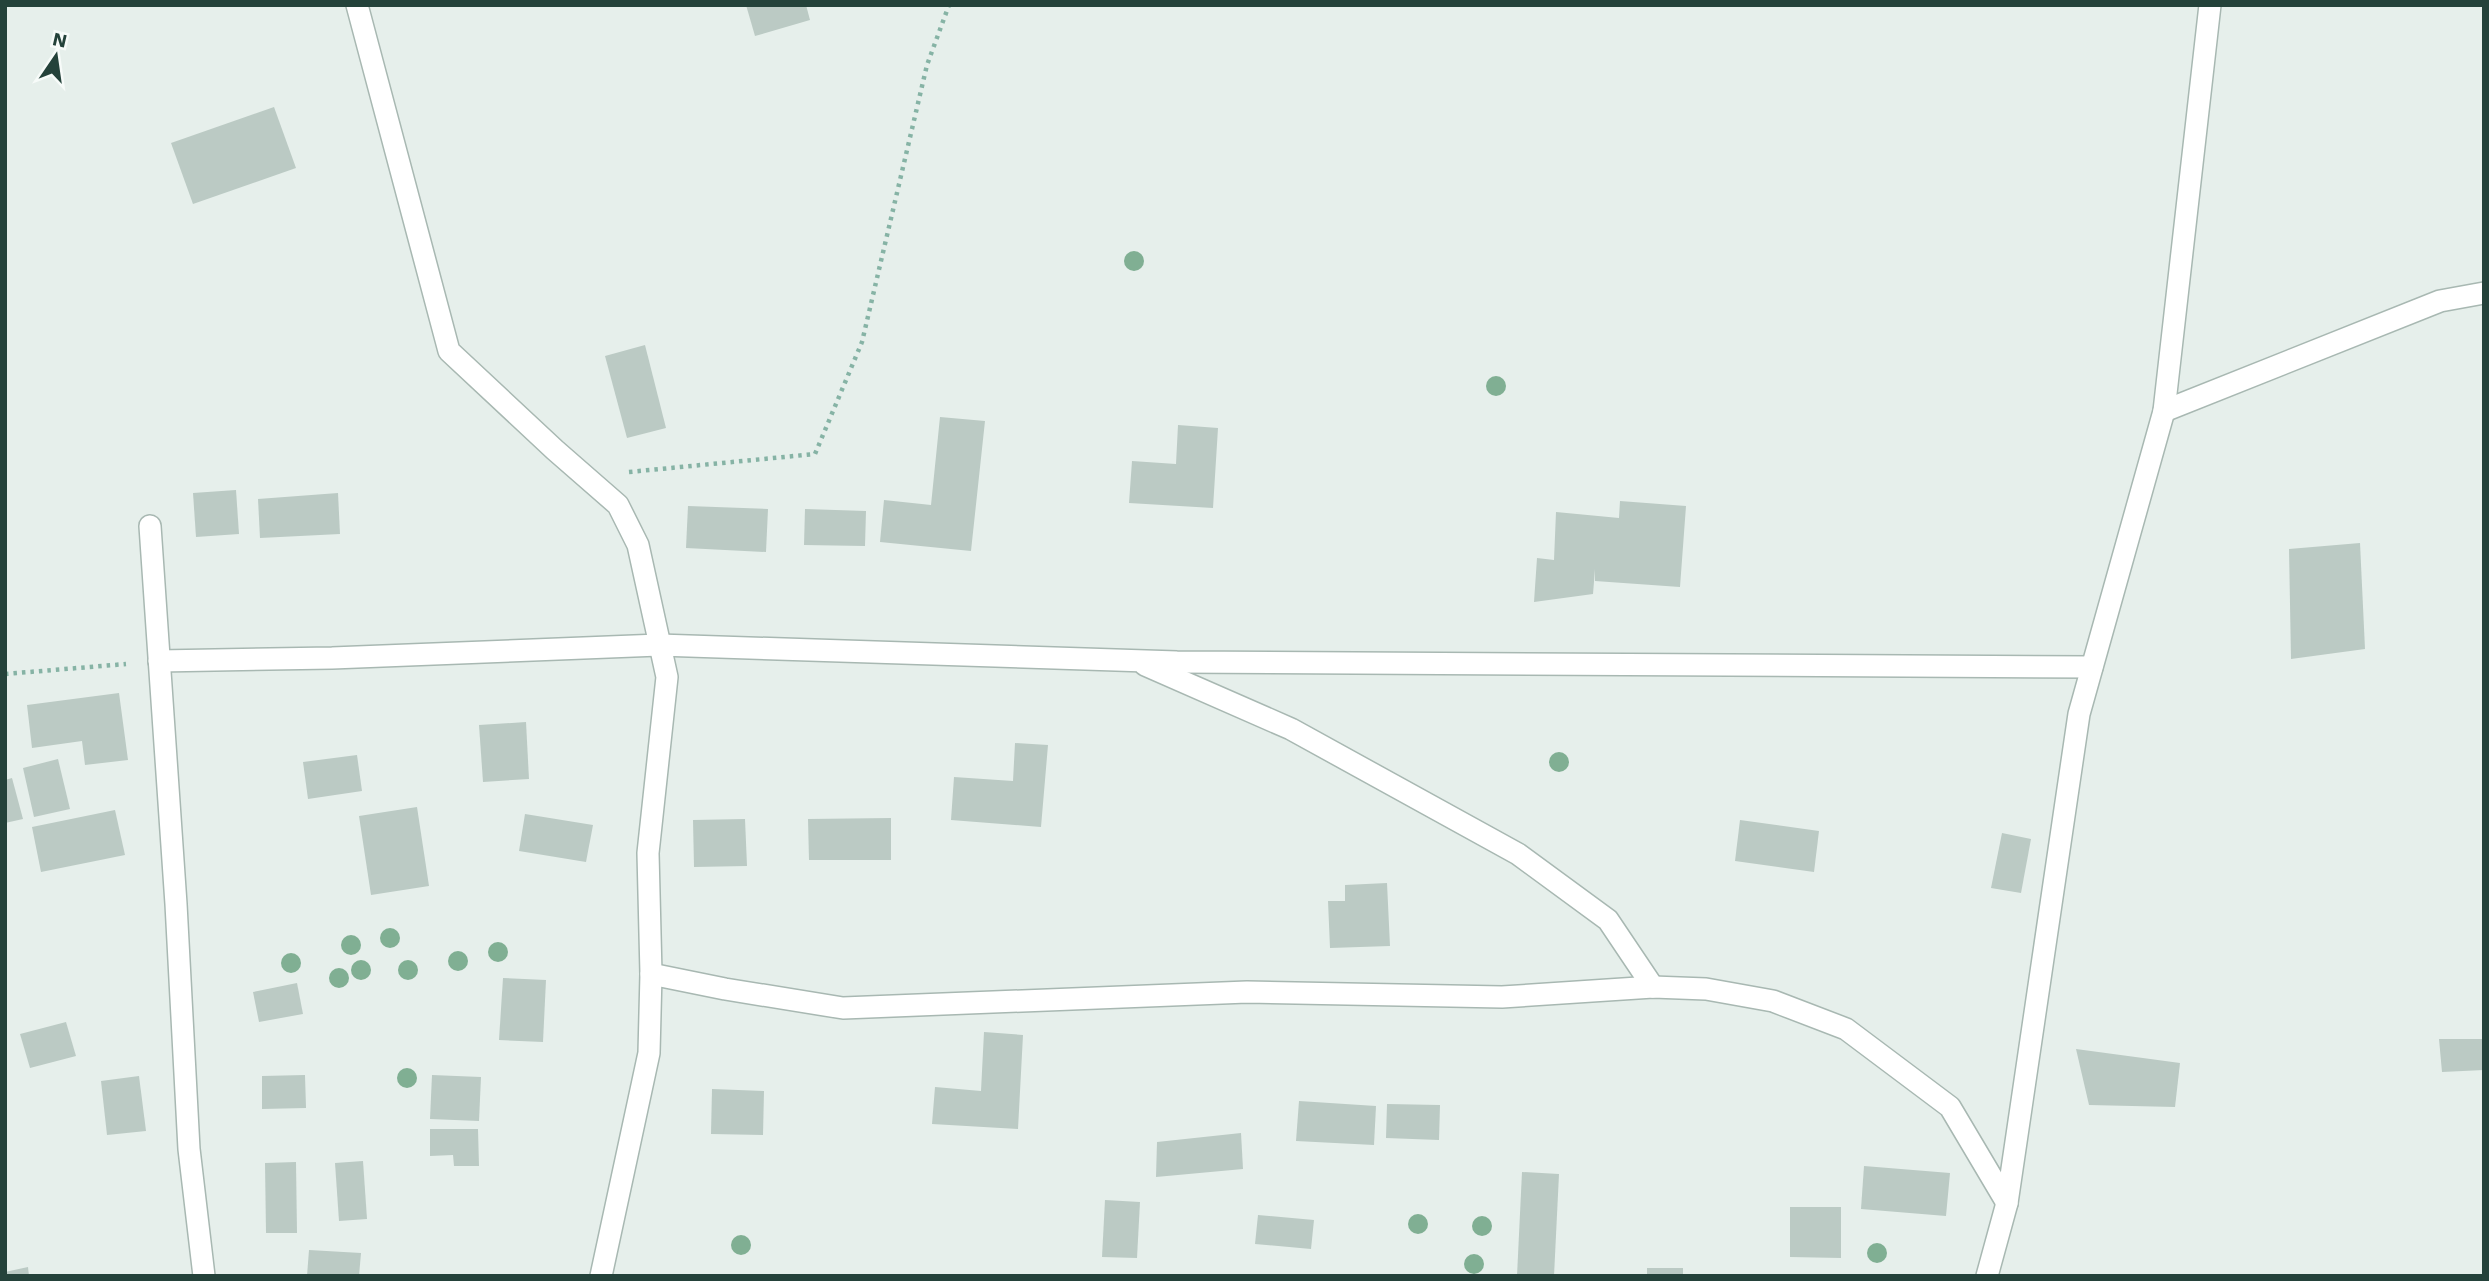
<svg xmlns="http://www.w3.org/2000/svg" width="2489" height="1281" font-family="'Work Sans',sans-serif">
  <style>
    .building { fill: #bbcac4 }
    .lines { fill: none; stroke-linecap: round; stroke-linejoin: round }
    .street-casing { stroke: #a8b8b2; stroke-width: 24 }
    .path { stroke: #86b3a5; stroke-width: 4.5; stroke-dasharray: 3.5 5; stroke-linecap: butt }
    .street { stroke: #fff; stroke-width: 21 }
    .tree { fill: #80af93 }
  </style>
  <rect width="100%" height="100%" fill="#e6efeb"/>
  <!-- building -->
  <g class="building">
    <path d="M746,5h60l4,15 -55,16z"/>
    <path d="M274,107l22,61 -103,36 -22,-61z"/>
    <path d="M645,345l21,83 -39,10 -22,-82z"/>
    <path d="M940,417l45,4 -14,130 -91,-9 4,-42 47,5z"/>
    <path d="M1178,425l40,3 -5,80 -84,-5 3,-42 44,3z"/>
    <path d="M236,490l3,44 -43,3 -3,-44z"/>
    <path d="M338,493l2,41 -80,4 -2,-39z"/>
    <path d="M1620,501l66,5 -6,81 -85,-6v-12l-2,25 -59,8 3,-44 17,2 2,-48 63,6z"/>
    <path d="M688,506l80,3 -2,43 -80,-4z"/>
    <path d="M805,509l61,2 -1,35 -61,-1z"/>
    <path d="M2360,543l5,106 -74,10 -2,-110z"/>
    <path d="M119,693l9,67 -43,5 -3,-24 -50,7 -5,-43z"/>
    <path d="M526,722l3,57 -46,3 -4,-57z"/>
    <path d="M1015,743l33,2 -7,82 -90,-7 3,-43 59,4z"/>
    <path d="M357,755l5,36 -54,8 -5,-37z"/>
    <path d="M58,759l12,50 -36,8 -11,-49z"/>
    <path d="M12,778l11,41 -18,4v-43z"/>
    <path d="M417,807l12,79 -58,9 -12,-79z"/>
    <path d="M115,810l10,45 -84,17 -9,-45z"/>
    <path d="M525,814l68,11 -7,37 -67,-11z"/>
    <path d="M891,818v42h-82l-1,-41z"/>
    <path d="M745,819l2,47 -53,1 -1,-47z"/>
    <path d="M1740,820l79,11 -5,41 -79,-11z"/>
    <path d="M2002,833l29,6 -10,54 -30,-5z"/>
    <path d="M1387,883l3,63 -60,2 -2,-47h17v-16z"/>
    <path d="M503,978l43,2 -3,62 -44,-2z"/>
    <path d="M297,983l6,31 -44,8 -6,-30z"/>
    <path d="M66,1022l10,34 -46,12 -10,-34z"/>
    <path d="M984,1032l39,3 -5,94 -86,-5 3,-37 46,4z"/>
    <path d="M2439,1039h45v31l-42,2z"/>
    <path d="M2076,1049l104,14 -5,44 -86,-2z"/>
    <path d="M305,1075l1,33 -44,1v-33z"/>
    <path d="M432,1075l49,2 -2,44 -49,-2z"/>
    <path d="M139,1076l7,55 -39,4 -6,-54z"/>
    <path d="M712,1089l52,2 -1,44 -52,-1z"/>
    <path d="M1299,1101l77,5 -2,39 -78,-4z"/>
    <path d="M1387,1104l53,1 -1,35 -53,-2z"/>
    <path d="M430,1129h48l1,37h-25l-1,-11 -23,1z"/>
    <path d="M1241,1133l2,36 -87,8 1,-35z"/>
    <path d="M363,1161l4,58 -28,2 -4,-58z"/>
    <path d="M296,1162l1,71h-31l-1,-70z"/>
    <path d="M1864,1166l86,7 -4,43 -85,-7z"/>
    <path d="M1522,1172l37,2 -5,102h-37z"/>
    <path d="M1105,1200l35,2 -3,56 -35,-1z"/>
    <path d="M1790,1207h51v51l-51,-1z"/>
    <path d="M1258,1215l56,5 -3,29 -56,-5z"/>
    <path d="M309,1250l52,3 -2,23h-52z"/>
    <path d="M28,1267l1,9h-24v-4z"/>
    <rect x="1647" y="1268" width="36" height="8"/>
  </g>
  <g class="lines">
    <!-- street casing -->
    <g class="street-casing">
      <g id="street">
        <path d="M357,5l92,346 106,99 63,55 20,40 29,132 -19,176 3,121 -2,79 -48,223"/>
        <path d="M2164,411l276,-110 44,-8"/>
        <path d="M150,526l26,378 13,245 15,127"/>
        <path d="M159,661l173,-3 327,-13 518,17 915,5"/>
        <path d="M1145,665l146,64 227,125 90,66 45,67"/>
        <path d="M651,974l74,15 118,19 404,-16 255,5 151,-10 53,2 67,12 73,28 104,78 57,96"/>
        <path d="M1987,1276l20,-73 72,-489 85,-303 46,-406"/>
      </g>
    </g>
    <!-- path -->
    <g class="path">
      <path d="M629,472l186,-18 47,-112 65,-277 22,-60"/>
      <path d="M5,674l121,-10"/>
    </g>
    <!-- street -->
    <use href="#street" class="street"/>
  </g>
  <!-- trees -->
  <g class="tree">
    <circle cx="1134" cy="261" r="10"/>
    <circle cx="1496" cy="386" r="10"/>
    <circle cx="1559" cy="762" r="10"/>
    <circle cx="390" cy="938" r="10"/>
    <circle cx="351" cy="945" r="10"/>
    <circle cx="498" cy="952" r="10"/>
    <circle cx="458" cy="961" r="10"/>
    <circle cx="291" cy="963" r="10"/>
    <circle cx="361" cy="970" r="10"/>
    <circle cx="408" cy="970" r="10"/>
    <circle cx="339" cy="978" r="10"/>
    <circle cx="407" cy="1078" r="10"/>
    <circle cx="1418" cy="1224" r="10"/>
    <circle cx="1482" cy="1226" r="10"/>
    <circle cx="741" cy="1245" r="10"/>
    <circle cx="1877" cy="1253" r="10"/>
    <circle cx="1474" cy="1264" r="10"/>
  </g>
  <!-- border -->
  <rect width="2489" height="1281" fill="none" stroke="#24423a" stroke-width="14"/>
  <!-- north arrow -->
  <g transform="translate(56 56) rotate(13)" stroke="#f7fbf9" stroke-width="5" paint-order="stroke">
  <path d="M0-5L12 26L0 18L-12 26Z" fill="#24423a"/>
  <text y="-10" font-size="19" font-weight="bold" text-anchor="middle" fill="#24423a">N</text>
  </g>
</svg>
